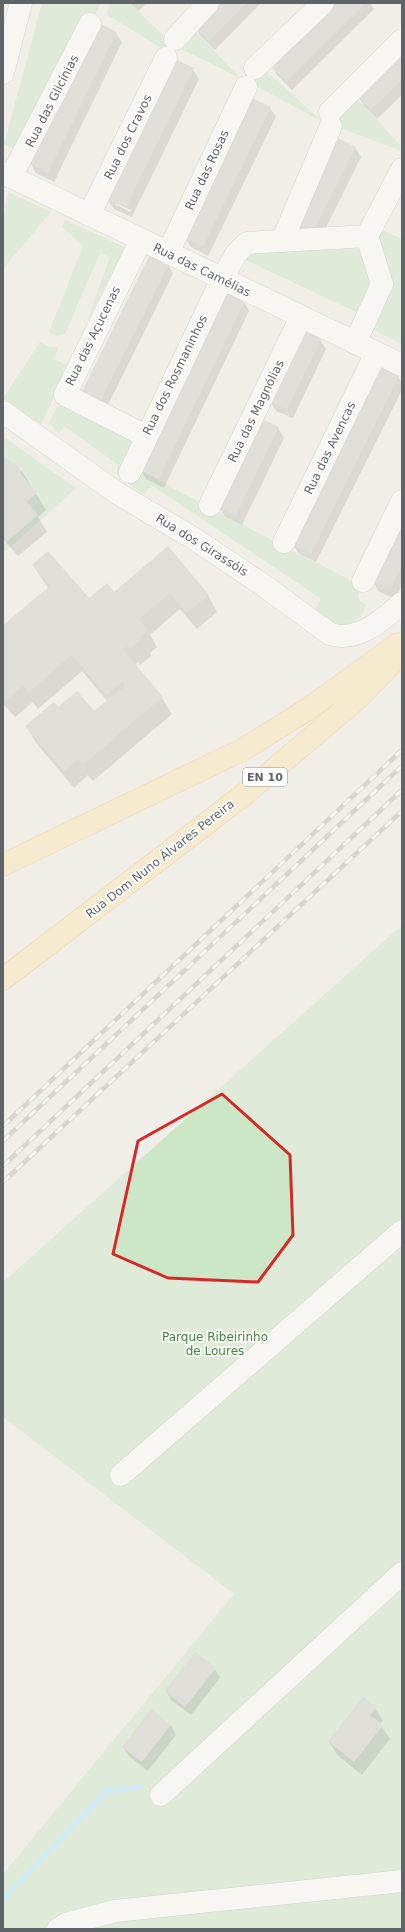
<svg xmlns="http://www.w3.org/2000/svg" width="405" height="1932" font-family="'DejaVu Sans',sans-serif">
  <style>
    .green { fill: #cbe7c6 }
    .shadow { fill: #0003; fill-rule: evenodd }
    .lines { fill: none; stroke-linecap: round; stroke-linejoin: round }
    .stream { stroke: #ade4fc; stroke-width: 5.5 }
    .building { fill: #ccc9c5 }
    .minor-casing { stroke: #b3b6ba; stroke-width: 23 }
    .major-casing { stroke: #edb465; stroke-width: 23 }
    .minor { stroke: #fff; stroke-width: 22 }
    .major { stroke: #fce6b2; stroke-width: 22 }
    .rail-casing { stroke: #b6b7b8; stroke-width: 4.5 }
    .rail { stroke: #fff; stroke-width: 3; stroke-dasharray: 9; stroke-linecap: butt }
    .marked { fill: none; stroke: #d62828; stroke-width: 3; stroke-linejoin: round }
    .labels { text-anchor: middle; stroke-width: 3.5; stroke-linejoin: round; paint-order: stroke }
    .shield { fill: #fff; stroke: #8f9295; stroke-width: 1 }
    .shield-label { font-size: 11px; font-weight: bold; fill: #5f6468 }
    .street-label { font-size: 12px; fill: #5f6468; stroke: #fff }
    .park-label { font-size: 12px; fill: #408539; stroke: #fff }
  </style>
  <rect width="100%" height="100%" fill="#f1eee8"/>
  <!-- green -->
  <g class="green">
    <path d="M42,3h59l-77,152 -20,-11z"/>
    <path d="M111,3h19l38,37 7,-1 -9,12 -60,-37z"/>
    <path d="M192,27l48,51 -63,-31z"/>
    <path d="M262,67l61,55 -71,-38z"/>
    <path d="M355,96l47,51v4l-78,-29z"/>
    <path d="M8,192l43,20 -48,57v-50z"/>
    <path d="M65,220l60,27 -40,79 25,-69 -10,-4 -35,81 -10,2 -6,-4 34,-86 -21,-19z"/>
    <path d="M382,230l20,9v105l-31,-15 7,-90z"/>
    <path d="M365,239l14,44 -17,32 -123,-58 8,-10z"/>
    <path d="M40,342l10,5 9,-1 -5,13 15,7 -28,59 -38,-27z"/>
    <path d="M60,402l85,43 -6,25 131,69 92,47 -4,10 2,4 6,5 -5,12 -12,7 -15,1 -20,-12 7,-14 -170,-114 -7,10 -26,-19 -1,-12 -53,-38 -5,8 -10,-11z"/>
    <path d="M5,438l71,50 -73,66v-9l35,-30 -11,-13 10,-9 -17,-20 2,-3 -7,-8 -3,2 -9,-9v-15z"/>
    <path d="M402,925v1004h-399v-55l231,-280 -231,-177v-135z"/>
  </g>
  <!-- shadow -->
  <g class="shadow">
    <path d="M130,3h17l-9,8z"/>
    <path d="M218,3h43l-46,47 -15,-15 -5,-9z"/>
    <path d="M336,3h34l4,6 -82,81 -15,-15 -5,-9z"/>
    <path d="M116,33l6,9 -68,140 -18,-9 -5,-9z"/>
    <path d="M402,54v41l-25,24 -13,-13 -6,-10z"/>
    <path d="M193,69l6,10 -67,138 -18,-8 -6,-9zM115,202l16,8 -1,2 -15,-8z"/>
    <path d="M270,108l6,9 -68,139 -17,-9 -6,-9z"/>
    <path d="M355,148l6,9 -42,85 -17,-8 -6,-10z"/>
    <path d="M168,264l5,10 -69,139 -23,-18z"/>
    <path d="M244,302l5,9 -85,177 -18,-9 -6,-10z"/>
    <path d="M320,340l6,9 -33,69 -17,-7 -6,-10z"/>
    <path d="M398,377l4,6v7l-86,172 -18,-9 -5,-9z"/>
    <path d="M278,428l6,10 -42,87 -17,-9 -6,-9z"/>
    <path d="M3,456l9,9 10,6 24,39 -8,7 9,15 -29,24 -15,-17z"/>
    <path d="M402,523v62l-7,14 -17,-8 -5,-10z"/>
    <path d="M167,548l41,47 9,17 -20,17 -17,-20 -30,26 7,12 -7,6 1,3 -11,9 -2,-3 -4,3 28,33 10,16 -79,67 -5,-6 -14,13 -38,-45 -9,-16 31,-19 36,5 14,-11 -26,-31 -44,38 -5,-7 -18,15 -12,-13v-78l45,-38 -15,-23 56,35 25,-7z"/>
    <path d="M215,1669l5,9 -29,37 -20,-15 -5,-9z"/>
    <path d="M375,1708l8,13 -3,3 10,15 -28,36 -25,-20 -8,-13z"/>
    <path d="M171,1725l5,10 -28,36 -19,-15 -6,-9z"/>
  </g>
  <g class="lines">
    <!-- stream -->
    <path class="stream" d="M3,1900l103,-109 35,-4"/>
  </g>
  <!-- building -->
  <g class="building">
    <path d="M217,3h30l-38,38 -15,-15z"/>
    <path d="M335,3h31l-80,79 -16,-16z"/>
    <path d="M99,23l18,9 -69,141 -18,-9z"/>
    <path d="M402,53v27l-31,30 -14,-14z"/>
    <path d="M175,59l19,9 -68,140 -19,-8z"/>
    <path d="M252,98l19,9 -68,140 -19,-9z"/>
    <path d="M338,138l18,9 -43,86 -18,-9z"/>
    <path d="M150,254l19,10 -70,140 -19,-9z"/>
    <path d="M225,292l20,9 -86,178 -20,-10z"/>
    <path d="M303,330l18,9 -34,71 -18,-9z"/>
    <path d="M379,366l20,10 -88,178 -20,-10z"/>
    <path d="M261,419l18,8 -43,89 -18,-9z"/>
    <path d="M3,453l9,11 3,-2 7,9 -2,2 17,20 -10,9 11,13 -30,25 -5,-5z"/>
    <path d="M402,520v46l-12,24 -18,-9z"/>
    <path d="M168,546l41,49 -22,18 -17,-20 -31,26 9,10 -8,8 2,1 -12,11 -2,-3 -5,4 40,47 -80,68 -5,-6 -14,13 -39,-46 29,-24 4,5 19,-16 17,20 31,-25 -3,-4 -16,13 -34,-40 -44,38 -5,-7 -18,15 -2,-2v-74l47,-39 -18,-21 16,-14 41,47 18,-15 7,9z"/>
    <path d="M195,1652l21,16 -31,39 -20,-16z"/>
    <path d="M363,1697l13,10 -6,8 13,10 -29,37 -26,-21z"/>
    <path d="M151,1709l20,16 -29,37 -20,-15z"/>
  </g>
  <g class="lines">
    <!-- minor casing -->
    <g class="minor-casing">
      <g id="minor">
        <path d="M175,39l33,-36"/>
        <path d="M255,68l68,-65"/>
        <path d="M3,73l18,-70"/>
        <path d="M330,112l72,-72"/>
        <path d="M3,173l399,192"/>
        <path d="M11,177l79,-153"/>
        <path d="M89,215l77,-157"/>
        <path d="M367,236l35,-67"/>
        <path d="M141,240l-76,155 81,41"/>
        <path d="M282,241l49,-115"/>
        <path d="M168,253l78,-166"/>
        <path d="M3,412l114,81 76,45 70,47 67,49c28,9 52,-14 72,-31"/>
        <path d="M130,472l92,-193 14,-25 11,-11 120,-7 15,48 -27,59"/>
        <path d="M210,505l91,-188"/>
        <path d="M284,542l92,-189"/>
        <path d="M363,581l39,-80"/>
        <path d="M121,1475l281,-244"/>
        <path d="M161,1795l241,-222"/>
        <path d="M58,1929l8,-5 49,-13 287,-30"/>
      </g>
    </g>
    <!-- major casing -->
    <g class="major-casing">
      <g id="major">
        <path d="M3,865l241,-116 64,-40 90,-65"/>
        <path d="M3,979l243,-186 111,-94 45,-46"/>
      </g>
    </g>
    <!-- minor -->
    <use href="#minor" class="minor"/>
    <!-- major -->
    <use href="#major" class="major"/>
    <!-- rail casing -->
    <g class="rail-casing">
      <g id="rail">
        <path d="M3,1126l399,-376"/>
        <path d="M3,1141l399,-375"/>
        <path d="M3,1166l399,-376"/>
        <path d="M3,1182l399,-371"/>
      </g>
    </g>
    <!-- rail -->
    <use href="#rail" class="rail"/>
  </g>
  <!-- marked area -->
  <path d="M0 0H405V1932H0ZM222,1094l68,61 3,80 -35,47 -90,-4 -55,-24 25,-113z" fill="#f1eee8" fill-opacity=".55" fill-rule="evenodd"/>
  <path class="marked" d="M222,1094l68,61 3,80 -35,47 -90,-4 -55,-24 25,-113z"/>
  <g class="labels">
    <!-- shield labels -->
    <rect class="shield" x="243" y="768" width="44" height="18" rx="3"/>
    <g class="shield-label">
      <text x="265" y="781">EN 10</text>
    </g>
    <!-- street labels -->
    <g class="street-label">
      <text transform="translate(52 101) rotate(-63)" y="4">Rua das Glicínias</text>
      <text transform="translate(128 137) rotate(-64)" y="4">Rua dos Cravos</text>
      <text transform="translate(207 170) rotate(-65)" y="4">Rua das Rosas</text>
      <text transform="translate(202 270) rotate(26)" y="4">Rua das Camélias</text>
      <text transform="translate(93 336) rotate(-64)" y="4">Rua das Açucenas</text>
      <text transform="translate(175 375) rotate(-64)" y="4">Rua dos Rosmaninhos</text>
      <text transform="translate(256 411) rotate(-64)" y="4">Rua das Magnólias</text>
      <text transform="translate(330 448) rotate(-64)" y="4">Rua das Avencas</text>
      <text transform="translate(202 545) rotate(32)" y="4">Rua dos Girassóis</text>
      <text transform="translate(160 859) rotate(-38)" y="4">Rua Dom Nuno Álvares Pereira</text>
    </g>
    <!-- park labels -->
    <g class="park-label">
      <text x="215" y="1341">Parque Ribeirinho<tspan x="215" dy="14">de Loures</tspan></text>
    </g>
  </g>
  <!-- border -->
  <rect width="405" height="1932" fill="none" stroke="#5f6468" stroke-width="8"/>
</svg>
